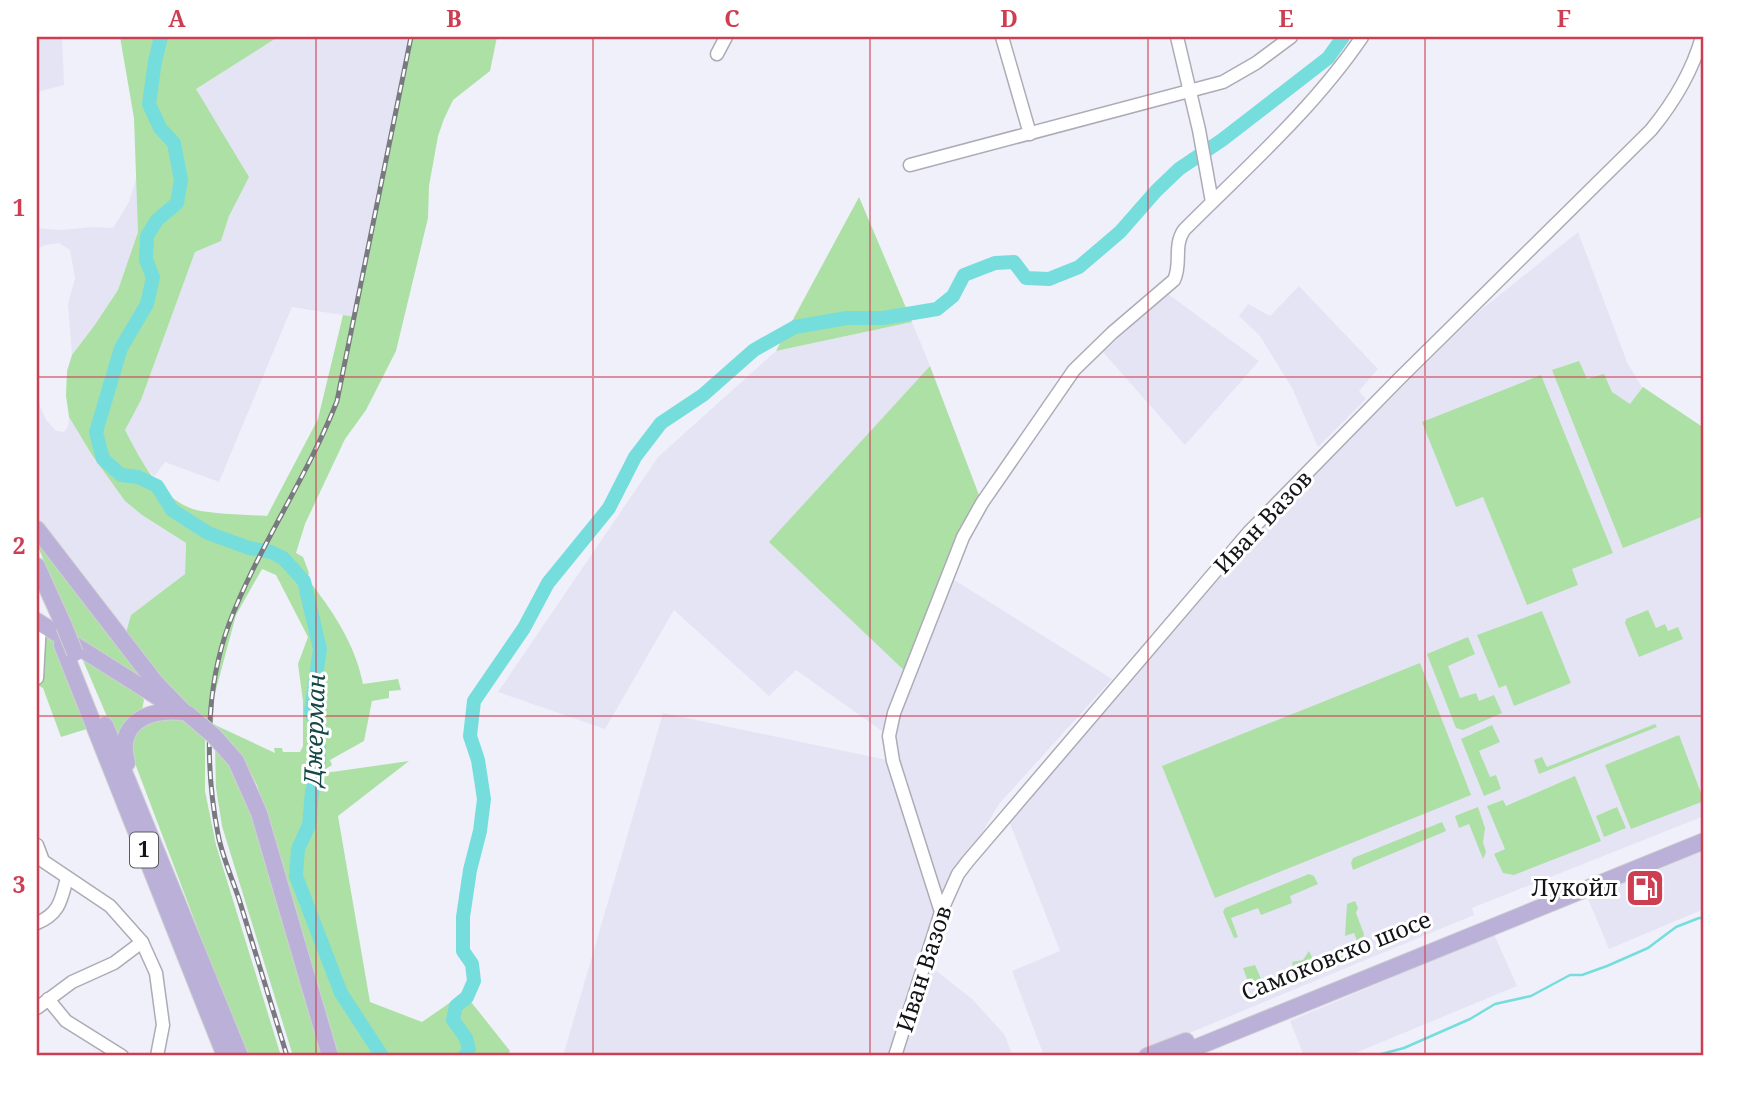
<svg xmlns="http://www.w3.org/2000/svg" width="1741" height="1093" font-family="'Noto Serif',serif">
  <style>
    .built { fill: #e5e4f5 }
    .green { fill: #ade0a5; fill-rule: evenodd }
    .lines { fill: none; stroke-linecap: round; stroke-linejoin: round }
    .stream { stroke: #76dddd; stroke-width: 2.5 }
    .river { stroke: #76dddd; stroke-width: 14 }
    .minor-casing { stroke: #acabb6; stroke-width: 15 }
    .major-casing { stroke: #d0d0d1; stroke-width: 18 }
    .minor { stroke: #fff; stroke-width: 12 }
    .major { stroke: #bbb0d8; stroke-width: 16 }
    .rail-casing { stroke: #797980; stroke-width: 5 }
    .rail { stroke: #fff; stroke-width: 2.5; stroke-dasharray: 8; stroke-linecap: butt }
    .major-bridge-casing { stroke: #d0d0d1; stroke-width: 18; stroke-linecap: butt }
    .major-bridge { stroke: #bbb0d8; stroke-width: 16 }
    .grid { fill: none; stroke: #ce3e52; stroke-width: 2; stroke-opacity: 0.55 }
    .labels { text-anchor: middle; stroke-width: 6; stroke-linejoin: round; paint-order: stroke }
    .shield { fill: #fff; stroke: #5a5a5d; stroke-width: 2 }
    .shield-label { font-size: 21px; font-weight: bold; fill: #141317 }
    .street-label { font-size: 23px; fill: #141317; stroke: #fff }
    .poi-label { font-size: 23px; fill: #141317; stroke: #fff; text-anchor: end }
    .water-label { font-size: 24px; font-style: italic; fill: #164646; stroke: #fff }
    .neatline { fill: none; stroke: #ce3e52; stroke-width: 2.5 }
    .grid-label { font-size: 23px; text-anchor: middle; font-weight: bold; fill: #ce3e52 }
  </style>
  <rect width="100%" height="100%" fill="#f0f0fb"/>
  <!-- built -->
  <g class="built">
    <path d="M37,37h25l2,48 -27,7v-28l2,-1z"/>
    <path d="M278,37h133l-56,280 -63,-10 -73,175 -54,-20 -11,15 -14,-17 -16,-30 17,-30 54,-148 26,-11 8,-25 -33,-127z"/>
    <path d="M138,172v60l-20,58 -24,36 -22,29 -4,-51 7,-26 -5,-28 -11,-7 -14,2 -8,4v-21l24,2 30,-3 22,1 16,-26z"/>
    <path d="M1578,232l49,130 15,25 62,41v388l-232,92 2,7 -340,141h-90l-32,-85 48,-20 -51,-130 248,-290 219,-217z"/>
    <path d="M1299,286l79,83 -19,22 7,8 -48,48 -26,-59 -32,-52 -21,-20 9,-12 22,12z"/>
    <path d="M1168,294l91,67 -74,84 -82,-93z"/>
    <path d="M912,322l18,44 -160,176 178,34 164,103 -113,125 -22,37 -52,121 47,37 32,35 9,22h-450l100,-343 229,48 -3,-25 -93,-66 -27,26 -95,-86 -69,119 -107,-37 160,-235 118,-106z"/>
    <path d="M37,399l9,21 10,11 8,1 4,-5 1,-10 23,38 34,46 16,14 44,28 -1,31 -54,41 -6,21 -88,-120z"/>
    <path d="M1704,848v61l-95,40 -23,-55z"/>
    <path d="M1494,934l23,52 -169,70h-44l-14,-35z"/>
  </g>
  <!-- green -->
  <g class="green">
    <path d="M120,37h158l-82,52 53,88 -20,39 -8,25 -26,11 -54,148 -16,30c15,29 33,65 65,78 14,6 60,7 77,8l51,-97 25,-104 12,2 56,-280h86l-7,34 -37,29 -9,19 -6,17 -9,50 -1,32 -32,133 -30,59 -21,29 -40,85 -9,29 7,4 6,16 -2,5c25,32 48,65 56,106l35,-5 3,11 -12,1v7l-17,3 -8,40 -34,19 2,5 -14,9 91,-13 -71,55 32,186 52,20 42,-29 46,58 -3,5h-168l-82,-271 -15,-29 -16,-19 -46,-39 -55,-62 6,-21 54,-41 1,-31 -44,-28 -17,-14 -33,-46 -23,-38 -3,-21 1,-25 5,-16 22,-29 24,-36 20,-58 -4,-114zM262,569l14,6 32,62 -10,27 5,37v45l-3,6h-17l-1,-4h-8l1,5 -62,-29 1,-27 22,-82z"/>
    <path d="M859,197l53,125 -136,29z"/>
    <path d="M1579,361l8,18 17,-5 8,18 18,12 13,-17 61,41v88l-81,32 -71,-178z"/>
    <path d="M930,366l52,137 -73,172 -140,-133z"/>
    <path d="M1541,375l72,178 -41,16 6,16 -51,20 -44,-108 -27,10 -34,-85z"/>
    <path d="M37,536l111,147 -74,-47 -37,-92z"/>
    <path d="M1648,610l8,18 9,-4 3,7 10,-4 5,12 -44,18 -14,-34 1,-4z"/>
    <path d="M1542,611l29,72 -57,23 -8,-21 -7,3 -22,-53z"/>
    <path d="M37,628l19,12 34,88 -29,9 -18,-49 -6,-3z"/>
    <path d="M1468,637l7,17 -27,12 12,32 16,-5 3,8 15,-6 8,18 -39,17 -7,-2 -29,-74z"/>
    <path d="M82,658l57,35 5,7 -2,10 -22,37z"/>
    <path d="M1420,663l51,132 -256,103 -53,-132z"/>
    <path d="M175,718l8,3 22,16v54l11,54 65,211h-35l-113,-298 -2,-13 7,-15 11,-11z"/>
    <path d="M1655,724l2,3 -118,47 -5,-14 8,-3 5,10z"/>
    <path d="M1492,725l8,17 -21,9 11,26 6,-2 5,14 -17,7 -23,-57z"/>
    <path d="M1679,735l25,66 -73,28 -26,-64z"/>
    <path d="M215,747l15,19 15,27 78,263h-30l-71,-230 -6,-38z"/>
    <path d="M1575,776l26,65 -87,34 -11,-2 -9,-19 11,-5 -18,-43 16,-6 3,6z"/>
    <path d="M1478,807l7,21 -2,14 3,10 -3,7 -14,-35 -10,4 -4,-12z"/>
    <path d="M1617,807l9,21 -22,9 -8,-21z"/>
    <path d="M1442,822l4,9 -93,39 -2,-7 2,-5z"/>
    <path d="M1309,874l5,2 4,8 -28,12 2,7 -31,12 -3,-7 -27,10 7,19 -4,1 -11,-26 2,-4z"/>
    <path d="M1355,901l3,7 -2,5 8,21 -2,7 4,9 -108,43 -6,-15 -5,1 -4,-11 12,-3 7,16 32,-13 -2,-6 11,-2 6,-9 5,10 44,-18 -4,-10 -9,3 2,-32z"/>
  </g>
  <g class="lines">
    <!-- stream -->
    <path class="stream" d="M1374,1056l30,-8 66,-29 25,-15 36,-8 39,-21h12l25,-9 41,-18 28,-21 23,-9h5"/>
    <!-- river -->
    <g class="river">
      <path d="M161,37l-6,24 -6,43 11,24 14,15 7,37 -4,23 -20,17 -10,16 -1,24 7,17 -6,27 -26,44 -25,84 7,27 18,16 17,2 19,9 15,24 36,23 41,15 22,4 12,6 21,23 16,68 -9,62 8,22v30l-7,29 -3,33 -11,24 -2,27 45,117 41,63"/>
      <path d="M465,1056l4,-7 -3,-11 -13,-18 3,-14 11,-9 7,-16 -2,-17 -9,-13v-34l7,-47 10,-39 4,-32 -6,-39 -8,-24 4,-35 50,-73 24,-45 61,-75 26,-51 26,-34 42,-28 51,-45 41,-23 52,-9h36l54,-9 16,-13 11,-21 31,-12 19,-1 12,16 23,1 30,-12 41,-35 36,-41 23,-22 43,-29 106,-82 15,-21"/>
    </g>
    <!-- minor casing -->
    <g class="minor-casing">
      <g id="minor">
        <path d="M1002,37l28,97"/>
        <path d="M1177,37l22,93 13,72"/>
        <path d="M717,54l9,-17"/>
        <path d="M910,165l313,-83 33,-19 35,-26"/>
        <path d="M37,678l3,-55"/>
        <path d="M37,845l6,16 67,45 32,36 14,31 7,52 -6,31"/>
        <path d="M941,912l-48,-151 -4,-25 5,-23 69,-176 19,-34 92,-133 38,-37 62,-53c8,-16 -1,-34 10,-50 62,-62 129,-121 178,-193"/>
        <path d="M37,923c22,-9 24,-22 30,-45"/>
        <path d="M48,999l18,22 56,35"/>
        <path d="M37,1008l35,-26 42,-19 28,-21"/>
        <path d="M895,1056l46,-144 17,-38 10,-13 281,-329 149,-152 253,-250c23,-28 41,-58 51,-93"/>
      </g>
    </g>
    <!-- major casing -->
    <g class="major-casing">
      <g id="major">
        <path d="M37,529l118,153 30,31"/>
        <path d="M37,566l27,60"/>
        <path d="M37,621l130,82"/>
        <path d="M62,645l163,411"/>
        <path d="M105,725l135,331"/>
        <path d="M236,761l23,52 71,243"/>
        <path d="M127,763c-11,-40 20,-54 55,-51"/>
        <path d="M1147,1056l39,-15"/>
        <path d="M1175,1056l529,-215"/>
      </g>
    </g>
    <!-- minor -->
    <use href="#minor" class="minor"/>
    <!-- major -->
    <use href="#major" class="major"/>
    <!-- rail casing -->
    <g class="rail-casing">
      <path id="rail" d="M287,1056c-16,-52 -32,-104 -48,-157 -7,-21 -17,-43 -21,-65 -13,-67 -13,-145 11,-210 29,-77 78,-146 108,-223l74,-364"/>
    </g>
    <!-- rail -->
    <use href="#rail" class="rail"/>
    <!-- major-bridge casing -->
    <g class="major-bridge-casing">
      <g id="major-bridge">
        <path d="M64,626l11,27"/>
        <path d="M188,714l26,22 22,25"/>
      </g>
    </g>
    <!-- major-bridge -->
    <use href="#major-bridge" class="major-bridge"/>
  </g>
  <!-- grid -->
  <path class="grid" d="M316,37v1019M593,37v1019M870,37v1019M1148,37v1019M1425,37v1019M37,377h1667M37,716h1667"/>
  <!-- icons -->
  <defs>
    <g id="fuel-square" transform="scale(2.0125)"><rect x="-9" y="-9" width="18" height="18" rx="4" fill="#ce3e52" stroke="#fff"/><path d="M-5.5-6h7V0h2V4h1.3V-2.5L3-4.5l.8-.8L6-3V5H2.5V1h-1V6h-7ZM-4.2-4.7v3.2H.2V-4.7Z" fill="#fff"/></g>
  </defs>
  <g fill-rule="evenodd">
    <use href="#fuel-square" x="1645" y="888"/>
  </g>
  <g class="labels">
    <!-- shield labels -->
    <rect class="shield" x="130" y="832.5" width="28" height="35" rx="5"/>
    <g class="shield-label">
      <text x="144" y="857">1</text>
    </g>
    <!-- street labels -->
    <g class="street-label">
      <text transform="translate(1263 522) rotate(-47)" y="8">Иван Вазов</text>
      <text transform="translate(1336 956) rotate(-22)" y="8">Самоковско шосе</text>
      <text transform="translate(924 969) rotate(-72)" y="8">Иван Вазов</text>
    </g>
    <!-- poi labels -->
    <g class="poi-label">
      <text x="1618" y="896">Лукойл</text>
    </g>
    <!-- water labels -->
    <g class="water-label">
      <text transform="translate(315 730) rotate(-88)" y="8">Джерман</text>
    </g>
  </g>
  <!-- border -->
  <rect width="1741" height="1093" fill="none" stroke="#ffffff" stroke-width="77"/>
  <rect x="38" y="38" width="1664" height="1016" class="neatline"/>
  <g class="grid-label">
    <text x="177" y="27">A</text>
    <text x="454" y="27">B</text>
    <text x="732" y="27">C</text>
    <text x="1009" y="27">D</text>
    <text x="1286" y="27">E</text>
    <text x="1564" y="27">F</text>
    <text x="19" y="216">1</text>
    <text x="19" y="554">2</text>
    <text x="19" y="893">3</text>
  </g>
</svg>
